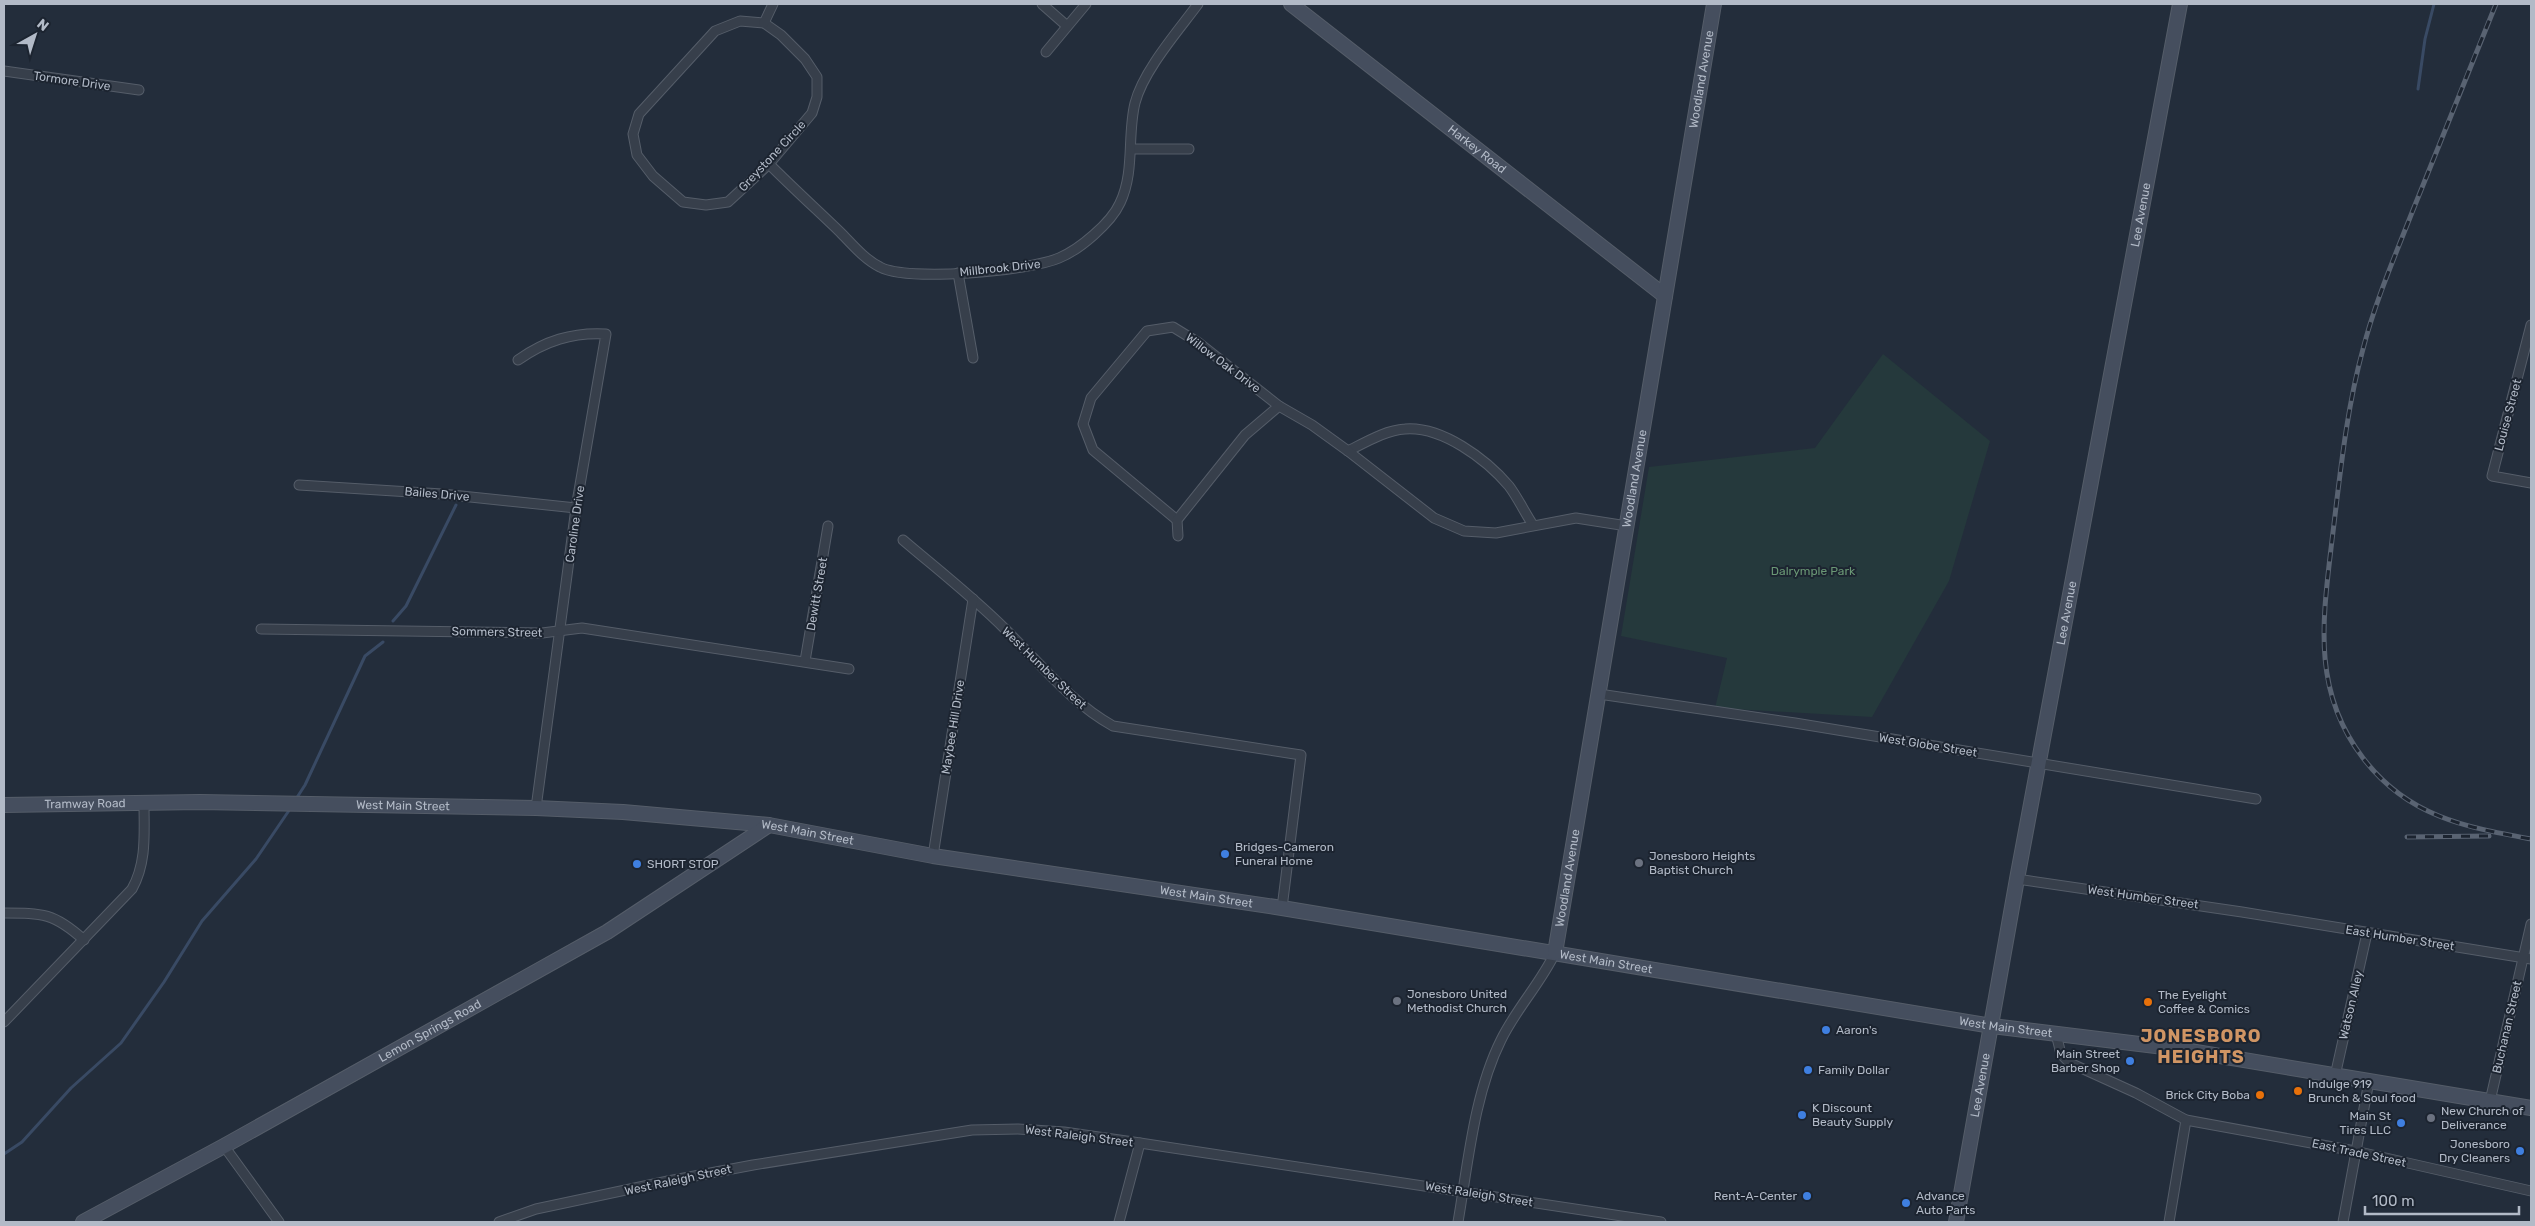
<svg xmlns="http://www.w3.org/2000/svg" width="2535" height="1226" font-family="Rubik,sans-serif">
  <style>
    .green { fill: #25393c }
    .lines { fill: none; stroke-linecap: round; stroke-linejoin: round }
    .stream { stroke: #394a64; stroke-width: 3 }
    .street-casing { stroke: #555d69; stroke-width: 11 }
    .secondary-casing { stroke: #555d69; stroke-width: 16 }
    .street { stroke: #373f4b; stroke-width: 9 }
    .secondary { stroke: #454e5e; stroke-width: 14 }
    .rail-casing { stroke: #596372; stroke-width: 5 }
    .rail { stroke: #1c2430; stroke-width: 3; stroke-dasharray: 9; stroke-linecap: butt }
    .shop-dot { fill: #3f7fe0; stroke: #1c2430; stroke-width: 2 }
    .worship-dot { fill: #6b7280; stroke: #1c2430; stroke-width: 2 }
    .food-dot { fill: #e8710a; stroke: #1c2430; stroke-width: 2 }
    .labels { text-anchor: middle; stroke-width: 4; stroke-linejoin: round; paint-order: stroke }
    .street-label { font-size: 12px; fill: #b2bac7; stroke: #1c2430 }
    .park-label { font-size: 12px; fill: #6a9775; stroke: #1c2430 }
    .poi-label { font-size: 12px; fill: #b2bac7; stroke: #1c2430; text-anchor: start }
    .district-label { font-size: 18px; font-weight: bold; letter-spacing: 1px; fill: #d09564; stroke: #1c2430 }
  </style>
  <rect width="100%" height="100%" fill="#232d3b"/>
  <!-- green -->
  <path class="green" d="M1883,354l107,87 -41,140 -77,136 -157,-9 12,-50 -106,-22 28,-169 166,-19z"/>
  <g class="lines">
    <!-- stream -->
    <g class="stream">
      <path d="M2418,89l7,-50 9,-35"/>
      <path d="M393,621l13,-15 50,-101"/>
      <path d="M296,799l9,-14 60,-129 18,-14"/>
      <path d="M4,1154l18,-12 49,-54 50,-45 43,-61 38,-61 54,-62 34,-50"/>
    </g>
    <!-- street casing -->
    <g class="street-casing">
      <g id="street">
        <path d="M1042,4l25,22"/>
        <path d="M740,21l24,2 17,12 24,24 12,18v20l-5,16 -43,51 -41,38 -22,3 -23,-3 -30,-26 -16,-21 -4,-21 6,-20 76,-83z"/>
        <path d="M764,23l9,-19"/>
        <path d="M1046,52l40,-48"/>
        <path d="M4,71l135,19"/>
        <path d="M1132,149h57"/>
        <path d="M769,164c23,23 47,45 71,68 12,12 24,27 40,35 28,15 149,4 179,-9 20,-8 52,-35 61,-55 15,-31 7,-68 15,-100 8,-32 43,-72 63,-99"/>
        <path d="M958,273l15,85"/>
        <path d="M2531,325l-39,151 39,7"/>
        <path d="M518,360c27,-19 54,-28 88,-26l-30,174 -40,300"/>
        <path d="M1348,451c18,-9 38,-21 57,-22 37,-3 81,30 104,57 9,12 16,27 24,39"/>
        <path d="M299,485l143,9 134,14"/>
        <path d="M1177,520l-84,-70 -10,-26 8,-26 56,-67 26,-4 26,16 80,63"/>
        <path d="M1178,536l-1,-16 68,-85 34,-29 33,19 36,26 86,67 30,13 32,2 80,-15 51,8"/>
        <path d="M903,540c34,29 70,57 102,89 35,34 65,73 108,97l188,29 -19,153"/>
        <path d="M261,629l281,4 40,-5 267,41"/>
        <path d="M805,661l23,-135"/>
        <path d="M1599,694l196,29 461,76"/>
        <path d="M933,856l40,-257"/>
        <path d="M2017,879l225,33 289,47"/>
        <path d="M4,913c39,0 50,0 80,27"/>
        <path d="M4,1022l128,-133c15,-27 12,-56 12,-86"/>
        <path d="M2056,1034l5,20 9,9 66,30 50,27 169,31 176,40"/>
        <path d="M2335,1076l32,-143"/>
        <path d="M2490,1101l41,-177"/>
        <path d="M224,1146l55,76"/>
        <path d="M499,1222l37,-13 132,-28 85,-16 219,-35 46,-1 46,3 76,11 521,79"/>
        <path d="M1119,1222l21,-79"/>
        <path d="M1458,1222c10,-58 16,-128 43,-182 15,-31 39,-56 54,-87"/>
        <path d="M2169,1222l17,-102"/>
        <path d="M2343,1222l26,-141"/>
      </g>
    </g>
    <!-- secondary casing -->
    <g class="secondary-casing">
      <g id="secondary">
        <path id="s1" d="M1291,4l374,292"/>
        <path id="s2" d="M4,805l196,-3 336,6 87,4 146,13 164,31 349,52 710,118 180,22 359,60"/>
        <path id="s3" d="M1555,953l159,-949"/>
        <path id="s4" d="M83,1222l141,-76 383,-214 162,-107"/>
        <path id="s5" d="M1956,1222l61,-343 163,-875"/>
      </g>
    </g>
    <!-- street -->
    <use href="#street" class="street"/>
    <!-- secondary -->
    <use href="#secondary" class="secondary"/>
    <!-- rail casing -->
    <g class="rail-casing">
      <g id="rail">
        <path d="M2496,4c-28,68 -55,137 -83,206 -18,46 -38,92 -50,139 -17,62 -23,127 -31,191 -9,78 -21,150 31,218 44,58 101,69 168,81"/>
        <path d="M2407,837l82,-1"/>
      </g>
    </g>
    <!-- rail -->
    <use href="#rail" class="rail"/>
  </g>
  <!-- markers -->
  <g class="shop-dot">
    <circle cx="1225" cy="854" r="5"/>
    <circle cx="637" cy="864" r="5"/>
    <circle cx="1826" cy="1030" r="5"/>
    <circle cx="2130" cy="1061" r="5"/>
    <circle cx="1808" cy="1070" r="5"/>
    <circle cx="1802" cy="1115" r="5"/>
    <circle cx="2401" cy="1123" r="5"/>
    <circle cx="2520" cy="1151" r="5"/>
    <circle cx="1807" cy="1196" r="5"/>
    <circle cx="1906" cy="1203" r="5"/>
  </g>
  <g class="worship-dot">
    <circle cx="1639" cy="863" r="5"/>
    <circle cx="1397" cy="1001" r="5"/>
    <circle cx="2431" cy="1118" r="5"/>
  </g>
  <g class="food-dot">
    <circle cx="2148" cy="1002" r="5"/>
    <circle cx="2298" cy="1091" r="5"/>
    <circle cx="2260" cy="1095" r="5"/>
  </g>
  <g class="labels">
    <!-- street labels -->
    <g class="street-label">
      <text dy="4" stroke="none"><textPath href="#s3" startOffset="886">Woodland Avenue</textPath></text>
      <text transform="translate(72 81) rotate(8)" y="4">Tormore Drive</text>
      <text dy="4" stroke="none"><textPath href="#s1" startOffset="236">Harkey Road</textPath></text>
      <text transform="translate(772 156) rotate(-47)" y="4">Greystone Circle</text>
      <text dy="4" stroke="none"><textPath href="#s5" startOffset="1024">Lee Avenue</textPath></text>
      <text transform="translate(1000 268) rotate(-6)" y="4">Millbrook Drive</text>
      <text transform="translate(1223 363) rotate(37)" y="4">Willow Oak Drive</text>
      <text transform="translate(2508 415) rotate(-75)" y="4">Louise Street</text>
      <text dy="4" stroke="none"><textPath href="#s3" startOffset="481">Woodland Avenue</textPath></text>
      <text transform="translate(437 494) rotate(5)" y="4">Bailes Drive</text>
      <text transform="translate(575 524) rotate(-82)" y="4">Caroline Drive</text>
      <text transform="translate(817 594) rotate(-80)" y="4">Dewitt Street</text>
      <text dy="4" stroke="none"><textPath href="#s5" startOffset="619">Lee Avenue</textPath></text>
      <text transform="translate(497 632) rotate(1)" y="4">Sommers Street</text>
      <text transform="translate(1044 668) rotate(44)" y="4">West Humber Street</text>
      <text transform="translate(953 727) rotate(-81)" y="4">Maybee Hill Drive</text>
      <text transform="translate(1928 745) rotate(9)" y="4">West Globe Street</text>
      <text dy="4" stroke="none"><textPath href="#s2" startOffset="81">Tramway Road</textPath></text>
      <text dy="4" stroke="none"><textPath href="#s2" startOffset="399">West Main Street</textPath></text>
      <text dy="4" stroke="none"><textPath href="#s2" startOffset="805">West Main Street</textPath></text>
      <text dy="4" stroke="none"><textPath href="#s3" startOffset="76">Woodland Avenue</textPath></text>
      <text dy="4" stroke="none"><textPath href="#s2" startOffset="1209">West Main Street</textPath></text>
      <text transform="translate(2143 897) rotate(8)" y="4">West Humber Street</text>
      <text transform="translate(2400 938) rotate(9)" y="4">East Humber Street</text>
      <text dy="4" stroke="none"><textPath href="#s2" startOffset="1614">West Main Street</textPath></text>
      <text transform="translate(2351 1005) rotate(-77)" y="4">Watson Alley</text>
      <text dy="4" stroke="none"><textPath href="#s2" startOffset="2019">West Main Street</textPath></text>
      <text transform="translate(2507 1027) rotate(-77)" y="4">Buchanan Street</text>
      <text dy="4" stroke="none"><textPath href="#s4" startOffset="396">Lemon Springs Road</textPath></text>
      <text dy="4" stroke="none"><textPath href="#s5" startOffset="139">Lee Avenue</textPath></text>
      <text transform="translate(1079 1136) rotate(7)" y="4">West Raleigh Street</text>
      <text transform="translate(2359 1153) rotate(12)" y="4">East Trade Street</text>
      <text transform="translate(678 1180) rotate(-12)" y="4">West Raleigh Street</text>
      <text transform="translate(1479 1194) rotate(9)" y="4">West Raleigh Street</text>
    </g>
    <!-- park labels -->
    <g class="park-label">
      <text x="1813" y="575">Dalrymple Park</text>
    </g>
    <!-- poi labels -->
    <g class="poi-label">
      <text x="1235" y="851">Bridges-Cameron<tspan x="1235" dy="14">Funeral Home</tspan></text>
      <text x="1649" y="860">Jonesboro Heights<tspan x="1649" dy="14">Baptist Church</tspan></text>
      <text x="647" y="868">SHORT STOP</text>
      <text x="1407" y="998">Jonesboro United<tspan x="1407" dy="14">Methodist Church</tspan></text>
      <text x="2158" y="999">The Eyelight<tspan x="2158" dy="14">Coffee &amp; Comics</tspan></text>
      <text x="1836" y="1034">Aaron's</text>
      <text x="2120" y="1058" text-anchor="end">Main Street<tspan x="2120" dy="14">Barber Shop</tspan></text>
      <text x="1818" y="1074">Family Dollar</text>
      <text x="2308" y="1088">Indulge 919<tspan x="2308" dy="14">Brunch &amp; Soul food</tspan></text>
      <text x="2250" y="1099" text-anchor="end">Brick City Boba</text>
      <text x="1812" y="1112">K Discount<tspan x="1812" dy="14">Beauty Supply</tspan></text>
      <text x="2441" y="1115">New Church of<tspan x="2441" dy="14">Deliverance</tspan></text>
      <text x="2391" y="1120" text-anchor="end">Main St<tspan x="2391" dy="14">Tires LLC</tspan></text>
      <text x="2510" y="1148" text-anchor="end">Jonesboro<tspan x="2510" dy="14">Dry Cleaners</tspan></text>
      <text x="1797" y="1200" text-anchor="end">Rent-A-Center</text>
      <text x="1916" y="1200">Advance<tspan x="1916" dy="14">Auto Parts</tspan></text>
    </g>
    <!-- district labels -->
    <g class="district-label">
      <text x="2201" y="1042">JONESBORO<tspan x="2201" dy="21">HEIGHTS</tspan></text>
    </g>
  </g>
  <!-- border -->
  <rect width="2535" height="1226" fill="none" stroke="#b2bac7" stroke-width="10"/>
  <!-- north arrow -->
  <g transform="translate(35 35) rotate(39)" stroke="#1c2430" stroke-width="4" paint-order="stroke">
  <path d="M0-4L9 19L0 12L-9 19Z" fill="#b2bac7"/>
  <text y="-8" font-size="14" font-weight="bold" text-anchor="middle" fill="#b2bac7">N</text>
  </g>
  <!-- scale -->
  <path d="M2365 1206v8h154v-8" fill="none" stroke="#b2bac7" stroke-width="2.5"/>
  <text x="2372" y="1206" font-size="15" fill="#b2bac7" stroke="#1c2430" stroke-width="4" paint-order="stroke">100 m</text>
</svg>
